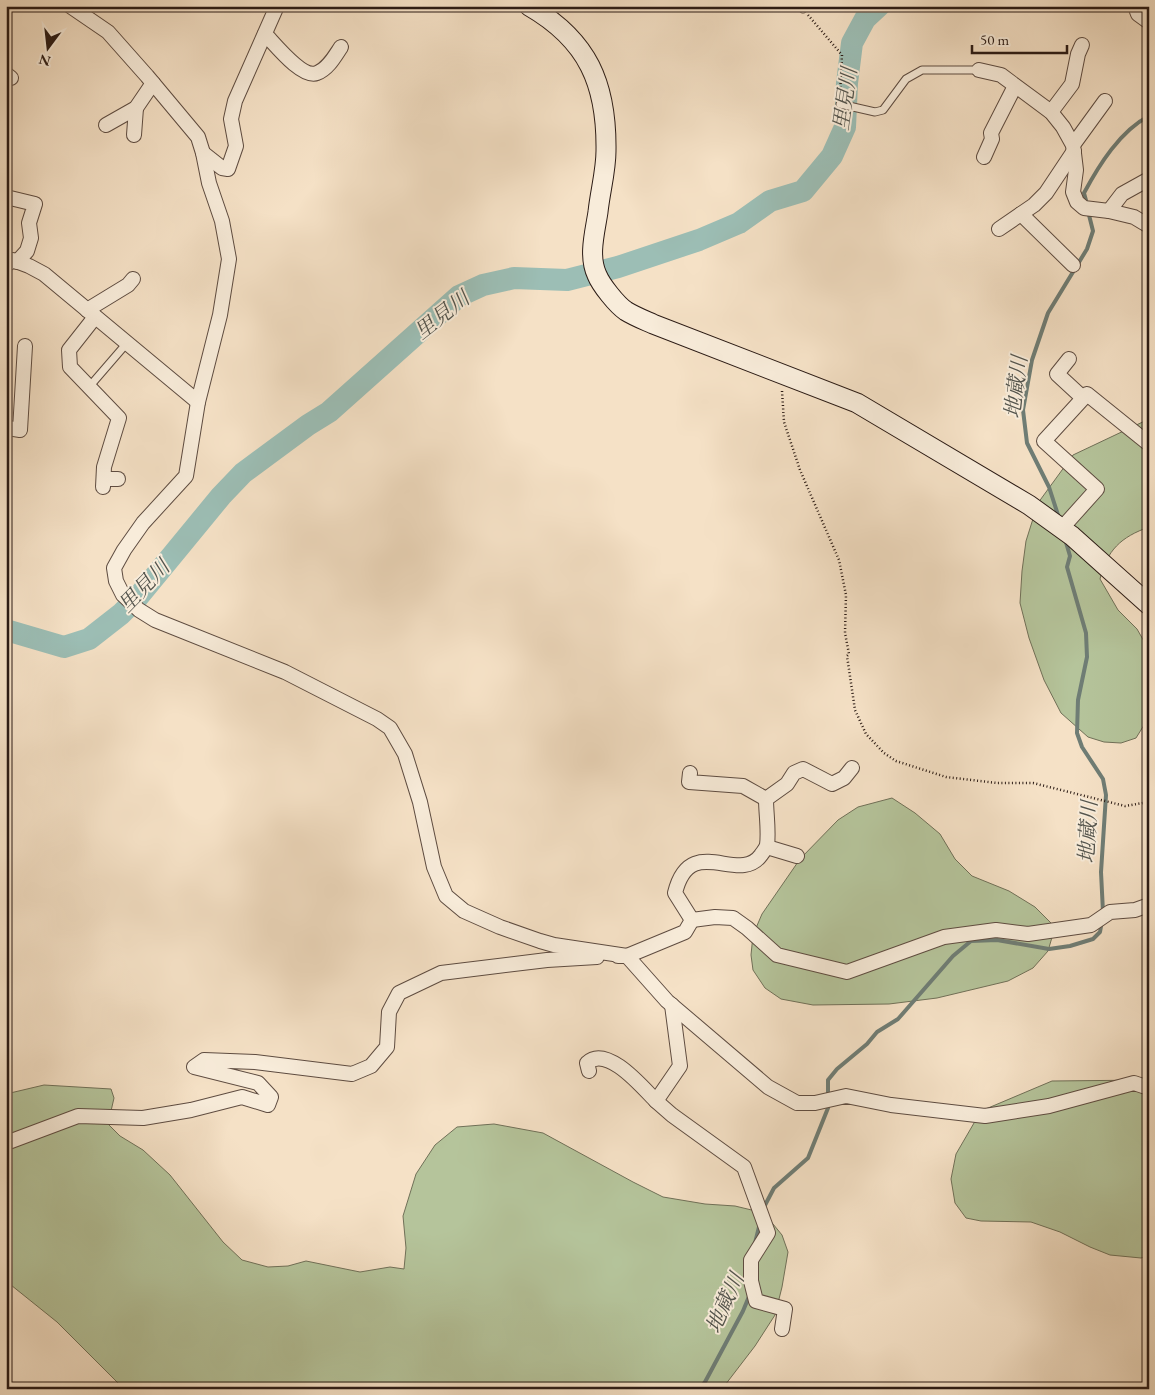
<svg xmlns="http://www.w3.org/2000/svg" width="1155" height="1395" font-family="'EB Garamond','Noto Serif JP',serif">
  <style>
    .green { fill: #b5c49b; stroke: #707058 }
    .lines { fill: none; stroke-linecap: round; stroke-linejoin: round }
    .stream { stroke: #6f7d75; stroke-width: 4 }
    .river { stroke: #9cbeb5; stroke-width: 22 }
    .lane-casing { stroke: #5e4c41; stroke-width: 9 }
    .street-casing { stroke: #5e4c41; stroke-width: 16 }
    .secondary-casing { stroke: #2b1b15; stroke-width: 21 }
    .path { stroke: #2b1b15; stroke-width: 2.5; stroke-dasharray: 1 2.5; stroke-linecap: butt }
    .lane { stroke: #f8ecda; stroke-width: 7 }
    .street { stroke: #f8ecda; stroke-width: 14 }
    .secondary { stroke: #f8ecda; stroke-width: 19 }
    .labels { text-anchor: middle; stroke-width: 4; stroke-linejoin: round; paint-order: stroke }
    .water-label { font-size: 21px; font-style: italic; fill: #53544d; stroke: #f8ecda }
  </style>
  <rect width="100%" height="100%" fill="#f5e1c6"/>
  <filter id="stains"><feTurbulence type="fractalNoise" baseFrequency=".004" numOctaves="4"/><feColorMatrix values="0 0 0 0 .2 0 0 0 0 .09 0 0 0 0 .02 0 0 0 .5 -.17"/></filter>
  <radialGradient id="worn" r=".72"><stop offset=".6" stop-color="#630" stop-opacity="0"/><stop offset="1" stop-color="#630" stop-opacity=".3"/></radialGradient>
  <!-- green -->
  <g class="green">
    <path d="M1149,419v108c-28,10 -42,23 -49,52l18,31 19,19 12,21v67l-13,21 -15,5 -17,-1 -16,-5 -27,-24 -17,-33 -15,-42 -9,-35 2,-32 4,-30 12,-38 35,-48z"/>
    <path d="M892,798l23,15 25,21 15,25 17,17 37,15 26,16 20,20 -7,24 -15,17 -25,13 -71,17 -48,6 -76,1 -32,-6 -16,-11 -12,-18 -2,-15 2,-20 9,-21 38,-55 38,-39 20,-13z"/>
    <path d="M1149,1080v176l-8,2 -31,-3 -20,-8 -30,-15 -29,-10 -50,-1 -15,-3 -11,-15 -4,-24 5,-25 25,-43 71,-30z"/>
    <path d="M44,1085l67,4 3,9 -6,26 12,12 23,14 27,25 53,67 19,18 26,7 20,-1 18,-5 54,11 30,-5 14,2 2,-21 -3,-32 13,-42 19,-29 22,-18 37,-3 49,9 90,49 30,15 42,7 30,2 29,7 18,22 6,17 -6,35 -7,28 -20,31 -33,43h-598l-67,-67 -51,-41v-187z"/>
  </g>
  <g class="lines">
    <!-- stream -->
    <g class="stream">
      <path d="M1087,204l-3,-11c15,-28 36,-62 65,-77"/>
      <path d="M1059,518l-10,-31 -22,-44 -4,-33 9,-50 16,-47 39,-64 6,-18 -5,-20"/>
      <path d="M1065,539l5,17 -3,11 19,66 1,24 -9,43 -1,33 5,14 21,32 3,16 -5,77 2,40"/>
      <path d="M763,1209l11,-21 34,-30 20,-50v-28l9,-11 30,-25 10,-12 21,-13 55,-63 18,-15 26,-1 52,9 21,-3 23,-7 7,-7 2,-11"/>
      <path d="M755,1243l5,-20"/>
      <path d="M700,1389l5,-7 38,-71 7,-17"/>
    </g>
    <!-- river -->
    <path class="river" d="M6,630l58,17 25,-8 32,-25 17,-17 83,-101 22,-23 65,-48 21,-13 130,-116 24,-11 31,-7 53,2 51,-13 81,-27 40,-17 31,-22 33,-10 29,-35 13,-29 2,-44 5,-40 13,-24 14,-13"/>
    <!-- lane casing -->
    <g class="lane-casing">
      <g id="lane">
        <path d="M800,6l3,3"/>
        <path d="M840,104l35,8 8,-2 23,-31 16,-9h57"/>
        <path d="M89,387l38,-44"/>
      </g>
    </g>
    <!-- street casing -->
    <g class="street-casing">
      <g id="street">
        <path d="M70,6l38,26 39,44 51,61 5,16 6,30 13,38 7,38 -9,56 -22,87 -12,74 -43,47 -19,27 -10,18 2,13 7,14 16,15 16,10 130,52 92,47 13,9 15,26 15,48 14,65 12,29 18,15 36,16 40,14 14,4 73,11 40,45 101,86 29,16h18l31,-7 45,9 94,11 64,-10 85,-23 15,5"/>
        <path d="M1135,6l3,8 11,8"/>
        <path d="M265,34c9,9 37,45 52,39 11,-4 18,-17 24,-26"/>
        <path d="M979,70l22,5 50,37 12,15 10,18 3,25 -3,22 4,10 7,6 25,3 25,6 15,9"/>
        <path d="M6,74l5,4"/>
        <path d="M1051,112l21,-28 6,-30 4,-9"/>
        <path d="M106,125l30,-17 17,-25"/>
        <path d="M134,135l2,-27"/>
        <path d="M1073,145l32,-44"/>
        <path d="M203,153l19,15 6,1 8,-23 -5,-27 4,-18 42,-95"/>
        <path d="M984,157l8,-18 -1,-6 24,-47"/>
        <path d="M6,197l29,7 -6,19 2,15 -4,13 -10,11"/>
        <path d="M1109,211l13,-17 27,-15"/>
        <path d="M1021,214l52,51"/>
        <path d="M999,229l35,-24 12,-12 28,-42"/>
        <path d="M6,265l7,-5 16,6 15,8 154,128"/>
        <path d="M87,310l41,-25 5,-6"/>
        <path d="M95,317l-26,33 1,17 49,51 -15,49 -1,20"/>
        <path d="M1069,359l-12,15 26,24"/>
        <path d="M6,426l2,2 12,2 5,-84"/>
        <path d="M104,479h14"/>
        <path d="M1062,528l35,-39 -53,-48 43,-47 62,50"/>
        <path d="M690,773l-1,9 54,4 23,13"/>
        <path d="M767,847l30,9"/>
        <path d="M692,920l23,-3 18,1 14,10 30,27 70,17 97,-35 52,-7 32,4 63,-9 19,-13 25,-2 14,-5"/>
        <path d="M618,956h9l58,-24 7,-12 -17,-27c15,-62 64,-7 86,-38 2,-3 5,-6 6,-10 2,-14 -1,-32 -1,-46l21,-15 7,-11 9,-4 29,15 12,-6 8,-10"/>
        <path d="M589,1071l-2,-8c20,-19 56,25 69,38l24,-35 -8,-61"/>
        <path d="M656,1101l16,14 72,52 24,66 -17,27v21l5,20 29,8 -3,20"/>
        <path d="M6,1143l72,-27 65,2 48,-8 51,-13 26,8 3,-8 -13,-14 -64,-16 10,-7 51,2 97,12 19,-8 16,-19 2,-35 10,-19 42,-20 106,-13 50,-3"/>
      </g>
    </g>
    <!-- secondary casing -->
    <g class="secondary-casing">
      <path id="secondary" d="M529,6c59,34 78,78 77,145 0,20 -6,41 -8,61 -3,20 -10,44 -1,63 4,10 20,30 29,36 8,5 18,9 27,13l204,79 172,102 43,31 77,69"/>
    </g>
    <!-- path -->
    <g class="path">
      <path d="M808,15l34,40 -2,40"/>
      <path d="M782,391l2,31 16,48 39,90 7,35 -1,38 4,21 -2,2 8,54 11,24 18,19 12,8 50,16 51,6h36l92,23 24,-4"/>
    </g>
    <!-- lane -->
    <use href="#lane" class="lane"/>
    <!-- street -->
    <use href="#street" class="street"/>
    <!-- secondary -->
    <use href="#secondary" class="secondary"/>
  </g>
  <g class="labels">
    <!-- water labels -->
    <g class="water-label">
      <text transform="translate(845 99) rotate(-82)" y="7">里見川</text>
      <text transform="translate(442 315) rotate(-38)" y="7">里見川</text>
      <text transform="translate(1016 387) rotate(-83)" y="7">地蔵川</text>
      <text transform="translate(144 586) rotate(-46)" y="7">里見川</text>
      <text transform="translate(1088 832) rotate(-87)" y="7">地蔵川</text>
      <text transform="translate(725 1303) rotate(-66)" y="7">地蔵川</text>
    </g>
  </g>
  <!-- margin -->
  <rect width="1155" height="1395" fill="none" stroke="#f5e1c6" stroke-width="25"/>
  <rect x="8" y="8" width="1140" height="1380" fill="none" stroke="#2b1b15" stroke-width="2.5"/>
  <rect x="12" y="12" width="1130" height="1370" fill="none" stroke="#2b1b15"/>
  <!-- north arrow -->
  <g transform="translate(48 48) rotate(195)" stroke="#f8ecda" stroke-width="4" paint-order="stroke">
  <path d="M0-4L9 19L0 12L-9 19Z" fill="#2b1b15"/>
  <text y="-8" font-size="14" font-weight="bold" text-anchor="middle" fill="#2b1b15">N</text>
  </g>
  <!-- scale -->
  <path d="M972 45v8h95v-8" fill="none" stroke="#2b1b15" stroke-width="2.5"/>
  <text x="980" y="45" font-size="15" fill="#2b1b15" stroke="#f8ecda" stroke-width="4" paint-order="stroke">50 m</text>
  <rect width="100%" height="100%" filter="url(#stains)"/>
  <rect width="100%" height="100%" fill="url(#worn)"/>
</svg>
